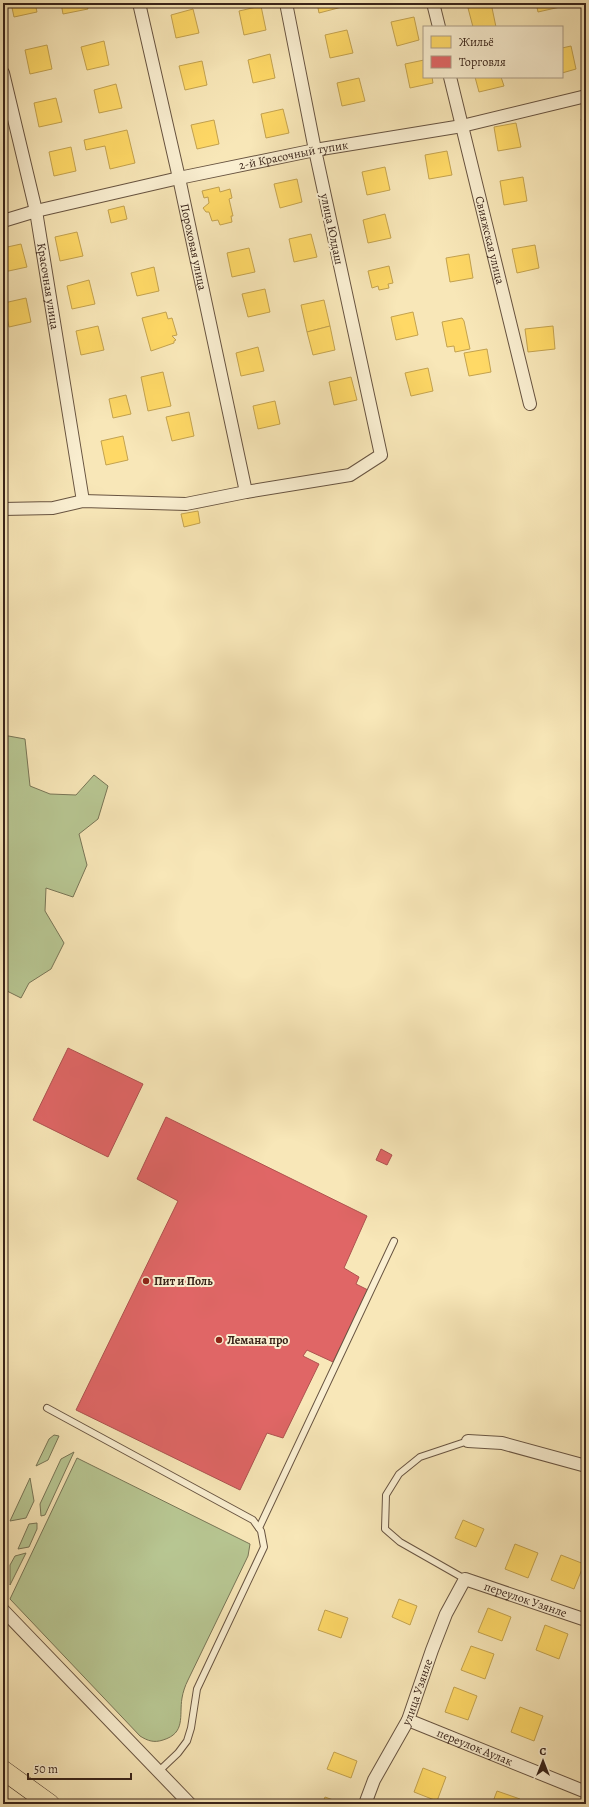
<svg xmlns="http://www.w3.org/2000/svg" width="589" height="1807" font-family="Alegreya,serif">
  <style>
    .green { fill: #b8c793; stroke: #787556 }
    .homes { fill: #ffd966; stroke: #c3a24f }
    .shops { fill: #e06666; stroke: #ae524f }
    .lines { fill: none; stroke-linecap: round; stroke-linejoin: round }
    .lane-casing { stroke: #685441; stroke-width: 8 }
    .street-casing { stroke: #685441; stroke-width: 14 }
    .primary-casing { stroke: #382319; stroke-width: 20 }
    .lane { stroke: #faefd1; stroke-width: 6 }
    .street { stroke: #faefd1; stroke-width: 12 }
    .primary { stroke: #f8e7b8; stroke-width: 19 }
    .poi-dot { fill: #8f2418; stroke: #faefd1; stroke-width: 1.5 }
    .labels { text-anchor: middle; stroke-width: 4; stroke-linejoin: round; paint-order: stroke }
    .street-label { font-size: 12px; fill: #382319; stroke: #faefd1 }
    .poi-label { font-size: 12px; font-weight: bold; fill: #382319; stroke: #faefd1; text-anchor: start }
  </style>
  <rect width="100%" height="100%" fill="#f8e7b8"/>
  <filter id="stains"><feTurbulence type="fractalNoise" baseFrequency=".005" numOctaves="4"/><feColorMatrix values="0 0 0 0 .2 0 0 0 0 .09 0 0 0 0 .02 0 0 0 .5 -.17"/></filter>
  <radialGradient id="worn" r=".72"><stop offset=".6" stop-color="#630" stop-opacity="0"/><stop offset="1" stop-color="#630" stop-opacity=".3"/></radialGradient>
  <!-- green -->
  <g class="green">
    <path d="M3,735l22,4 5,47 20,8 26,1 18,-20 14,11 -10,33 -19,15 8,31 -14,32 -27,-9 -1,23 19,32 -13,26 -22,14 -8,15 -18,-9z"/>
    <path d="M586,903v65l-4,-53z"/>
    <path d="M54,1435l5,1 -11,24 -12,6 13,-27z"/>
    <path d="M74,1452l-29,63 -4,1 -1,-12 21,-45z"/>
    <path d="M77,1458l173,86 -2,12 -60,124c-3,6 -5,12 -6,18 -3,18 4,35 -19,42 -9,3 -15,1 -23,-4l-130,-137z"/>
    <path d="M30,1478l4,23 -8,17 -16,3z"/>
    <path d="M37,1523v6l-8,18 -11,2 11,-25z"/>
    <path d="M26,1553l-16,32v-20l5,-9z"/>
  </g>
  <!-- homes -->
  <g class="homes">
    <path d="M11,3h24l2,9 -23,5z"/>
    <path d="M61,3h25l2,6 -25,5z"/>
    <path d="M317,3h24l1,4 -23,6z"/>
    <path d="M491,3l5,24h-23l-5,-19z"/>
    <path d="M536,3h23l1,4 -22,5z"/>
    <path d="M261,6l5,24 -22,5 -5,-24z"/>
    <path d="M193,9l6,24 -23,5 -5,-23z"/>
    <path d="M414,17l5,23 -22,6 -6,-24z"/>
    <path d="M347,30l6,23 -23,5 -5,-23z"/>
    <path d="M104,41l5,24 -22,5 -6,-23z"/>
    <path d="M47,45l5,24 -22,5 -5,-24z"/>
    <path d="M571,46l5,23 -14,4v-25z"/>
    <path d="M270,54l5,24 -22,5 -5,-23z"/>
    <path d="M424,60v17h8l1,6 -23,5 -5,-24z"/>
    <path d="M202,61l5,24 -22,5 -6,-24z"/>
    <path d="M475,77h26l3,9 -25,6z"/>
    <path d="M359,78l6,23 -23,5 -5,-23z"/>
    <path d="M116,84l6,24 -23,5 -5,-23z"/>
    <path d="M56,98l6,24 -23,5 -5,-24z"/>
    <path d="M283,109l6,24 -23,5 -5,-24z"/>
    <path d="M586,118v24l-5,-23z"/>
    <path d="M214,120l5,24 -22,5 -6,-24z"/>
    <path d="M516,123l5,24 -23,4 -4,-24z"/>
    <path d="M127,130l8,33 -25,6 -5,-23 -19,4 -2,-10z"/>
    <path d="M71,147l5,24 -22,5 -5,-24z"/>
    <path d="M447,151l5,24 -23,4 -4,-24z"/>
    <path d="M385,167l5,23 -23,5 -5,-23z"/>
    <path d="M523,177l4,24 -23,4 -4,-24z"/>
    <path d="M297,179l5,23 -22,6 -6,-24z"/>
    <path d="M219,187l1,5 10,-3 2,9 -3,1 4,17h-2l1,6 -12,3 -2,-5 -6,1 -3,-9h-3l-3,-4 6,-5 -1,-6 -4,1 -2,-7z"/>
    <path d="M124,206l3,13 -16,4 -3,-13z"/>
    <path d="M385,214l6,24 -23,5 -5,-23z"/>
    <path d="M77,232l6,24 -23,5 -5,-24z"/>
    <path d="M311,234l6,23 -23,5 -5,-23z"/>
    <path d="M21,244l6,23 -23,5 -1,-24z"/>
    <path d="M535,245l4,23 -22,5 -5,-24z"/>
    <path d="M249,248l6,24 -23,5 -5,-24z"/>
    <path d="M469,254l4,24 -23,4 -4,-24z"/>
    <path d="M389,266l4,17 -5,1 1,4 -10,2 -1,-4 -6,2 -4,-17z"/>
    <path d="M154,267l5,24 -22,5 -6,-23z"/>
    <path d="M89,280l6,24 -23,5 -5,-23z"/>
    <path d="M265,289l5,23 -22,5 -6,-23z"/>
    <path d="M26,298l5,24 -22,5 -5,-24z"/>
    <path d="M324,300l6,26 -23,6 -6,-27z"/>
    <path d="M166,312l2,7 4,-1 5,17 -5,1 4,4 -2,1v2l-23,8 -9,-33z"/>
    <path d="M413,312l5,23 -22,5 -5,-23z"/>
    <path d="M462,318l2,3 6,28 -15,3 -1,-6 -7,1 -5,-25z"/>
    <path d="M98,326l6,24 -23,5 -5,-24z"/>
    <path d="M330,326l5,24 -22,5 -6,-23z"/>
    <path d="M553,326l2,23 -27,3 -3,-23z"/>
    <path d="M258,347l6,24 -23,5 -5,-23z"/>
    <path d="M487,349l4,23 -22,4 -5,-23z"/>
    <path d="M428,368l5,23 -22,5 -6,-23z"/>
    <path d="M163,372l8,34 -23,5 -7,-34z"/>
    <path d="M351,377l6,23 -23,5 -5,-23z"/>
    <path d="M126,395l5,19 -18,4 -4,-19z"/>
    <path d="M275,401l5,23 -22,5 -5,-23z"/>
    <path d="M189,412l5,24 -22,5 -6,-24z"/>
    <path d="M123,436l5,24 -22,5 -5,-24z"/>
    <path d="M198,511l2,12 -16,4 -3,-13z"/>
    <path d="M463,1520l21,9 -8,18 -21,-9z"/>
    <path d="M515,1544l23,9 -10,25 -23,-9z"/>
    <path d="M561,1555l23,9 -10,25 -23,-9z"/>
    <path d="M399,1599l18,7 -7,19 -18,-8z"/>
    <path d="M488,1608l23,9 -9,24 -24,-9z"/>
    <path d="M325,1610l23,8 -7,20 -23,-8z"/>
    <path d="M545,1625l23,9 -9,25 -23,-9z"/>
    <path d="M471,1646l23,8 -9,25 -24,-9z"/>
    <path d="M454,1687l23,9 -9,24 -23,-8z"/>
    <path d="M520,1707l23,9 -9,25 -23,-9z"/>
    <path d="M334,1752l23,9 -6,17 -24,-9z"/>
    <path d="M423,1768l23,9 -9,24 -23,-9z"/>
    <path d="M497,1791l23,8 -2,5h-26z"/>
    <path d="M325,1797l19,7h-22z"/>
  </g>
  <!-- shops -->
  <g class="shops">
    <path d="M68,1048l75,36 -35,73 -75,-37z"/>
    <path d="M166,1117l201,99 -23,52 15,9 -3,7 12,6 -35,72 -26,-12 -4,6 16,8 -36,74 -16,-5 -27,57 -164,-80 102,-209 -41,-22z"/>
    <path d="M381,1149l11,6 -5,10 -11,-5z"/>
  </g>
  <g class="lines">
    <!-- lane casing -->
    <g class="lane-casing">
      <g id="lane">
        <path d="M47,1408l206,112 8,11 3,16 -67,142 -6,39 -4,13 -9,12 -20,19"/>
        <path d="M259,1528l135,-287"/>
        <path d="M465,1579l-65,-37 -15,-13 1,-34 13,-21 21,-17 48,-16"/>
      </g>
    </g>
    <!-- street casing -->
    <g class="street-casing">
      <g id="street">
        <path id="s1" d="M139,3l40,175 67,314"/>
        <path d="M433,3l6,24"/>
        <path id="s2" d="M3,73l33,138 47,290"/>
        <path id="s3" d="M450,77l80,327"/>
        <path id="s4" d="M3,221l33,-10 143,-33 136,-28 147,-24 124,-30"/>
        <path d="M3,509l50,-1 30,-7 103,3 60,-12 104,-17 31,-20 -66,-305 -29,-147"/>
        <path d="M468,1441l34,2 84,23"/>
        <path d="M3,1610l187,194"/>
        <path id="s5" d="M408,1720l178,72"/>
        <path id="s6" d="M365,1804l9,-24 34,-60 24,-70 14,-36 19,-35 121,41"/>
      </g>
    </g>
    <!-- primary casing -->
    <g class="primary-casing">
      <path id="primary" d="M3,1770l47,34"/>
    </g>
    <!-- lane -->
    <use href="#lane" class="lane"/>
    <!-- street -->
    <use href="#street" class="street"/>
    <!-- primary -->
    <use href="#primary" class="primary"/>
  </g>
  <!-- markers -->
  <g class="poi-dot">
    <circle cx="146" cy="1281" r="4"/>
    <circle cx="219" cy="1340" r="4"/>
  </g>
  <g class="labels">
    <!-- street labels -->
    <g class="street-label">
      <text dy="4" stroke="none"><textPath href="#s4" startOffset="298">2-й Красочный тупик</textPath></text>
      <text transform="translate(332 229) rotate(78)" y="4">улица Юлдаш</text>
      <text dy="4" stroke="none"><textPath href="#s3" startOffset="168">Свияжская улица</textPath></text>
      <text dy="4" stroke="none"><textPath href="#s1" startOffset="250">Пороховая улица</textPath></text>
      <text dy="4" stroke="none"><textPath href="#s2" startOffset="218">Красочная улица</textPath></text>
      <text dy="4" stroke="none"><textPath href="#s6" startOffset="311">переулок Узянле</textPath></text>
      <text dy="4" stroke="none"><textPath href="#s6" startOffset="124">улица Узянле</textPath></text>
      <text dy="4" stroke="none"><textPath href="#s5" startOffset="72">переулок Аулак</textPath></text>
    </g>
    <!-- poi labels -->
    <g class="poi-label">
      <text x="154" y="1285">Пит и Поль</text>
      <text x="227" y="1344">Лемана про</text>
    </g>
  </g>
  <!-- margin -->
  <rect width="589" height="1807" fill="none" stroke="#f8e7b8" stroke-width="16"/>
  <rect x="4" y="4" width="581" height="1799" fill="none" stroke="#382319" stroke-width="2"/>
  <rect x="8" y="8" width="573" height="1791" fill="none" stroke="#382319"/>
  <!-- legend -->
  <rect x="423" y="26" width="140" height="52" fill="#faefd1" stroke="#ac9d87"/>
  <rect x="431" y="36" width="20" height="12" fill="#ffd966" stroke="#ac9d87"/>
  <text x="459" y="46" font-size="12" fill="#382319">Жильё</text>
  <rect x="431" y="56" width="20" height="12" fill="#e06666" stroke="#ac9d87"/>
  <text x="459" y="66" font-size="12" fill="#382319">Торговля</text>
  <!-- north arrow -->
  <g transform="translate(543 1761)" stroke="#faefd1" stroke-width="3" paint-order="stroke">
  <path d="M0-3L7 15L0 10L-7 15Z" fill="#382319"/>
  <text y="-6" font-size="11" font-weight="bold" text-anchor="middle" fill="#382319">С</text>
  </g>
  <!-- scale -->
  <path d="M28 1773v6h103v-6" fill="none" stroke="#382319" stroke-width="2"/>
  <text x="34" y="1773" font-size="12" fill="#382319" stroke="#faefd1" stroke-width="3" paint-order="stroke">50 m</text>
  <rect width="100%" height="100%" filter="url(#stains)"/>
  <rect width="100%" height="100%" fill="url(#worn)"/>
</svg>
